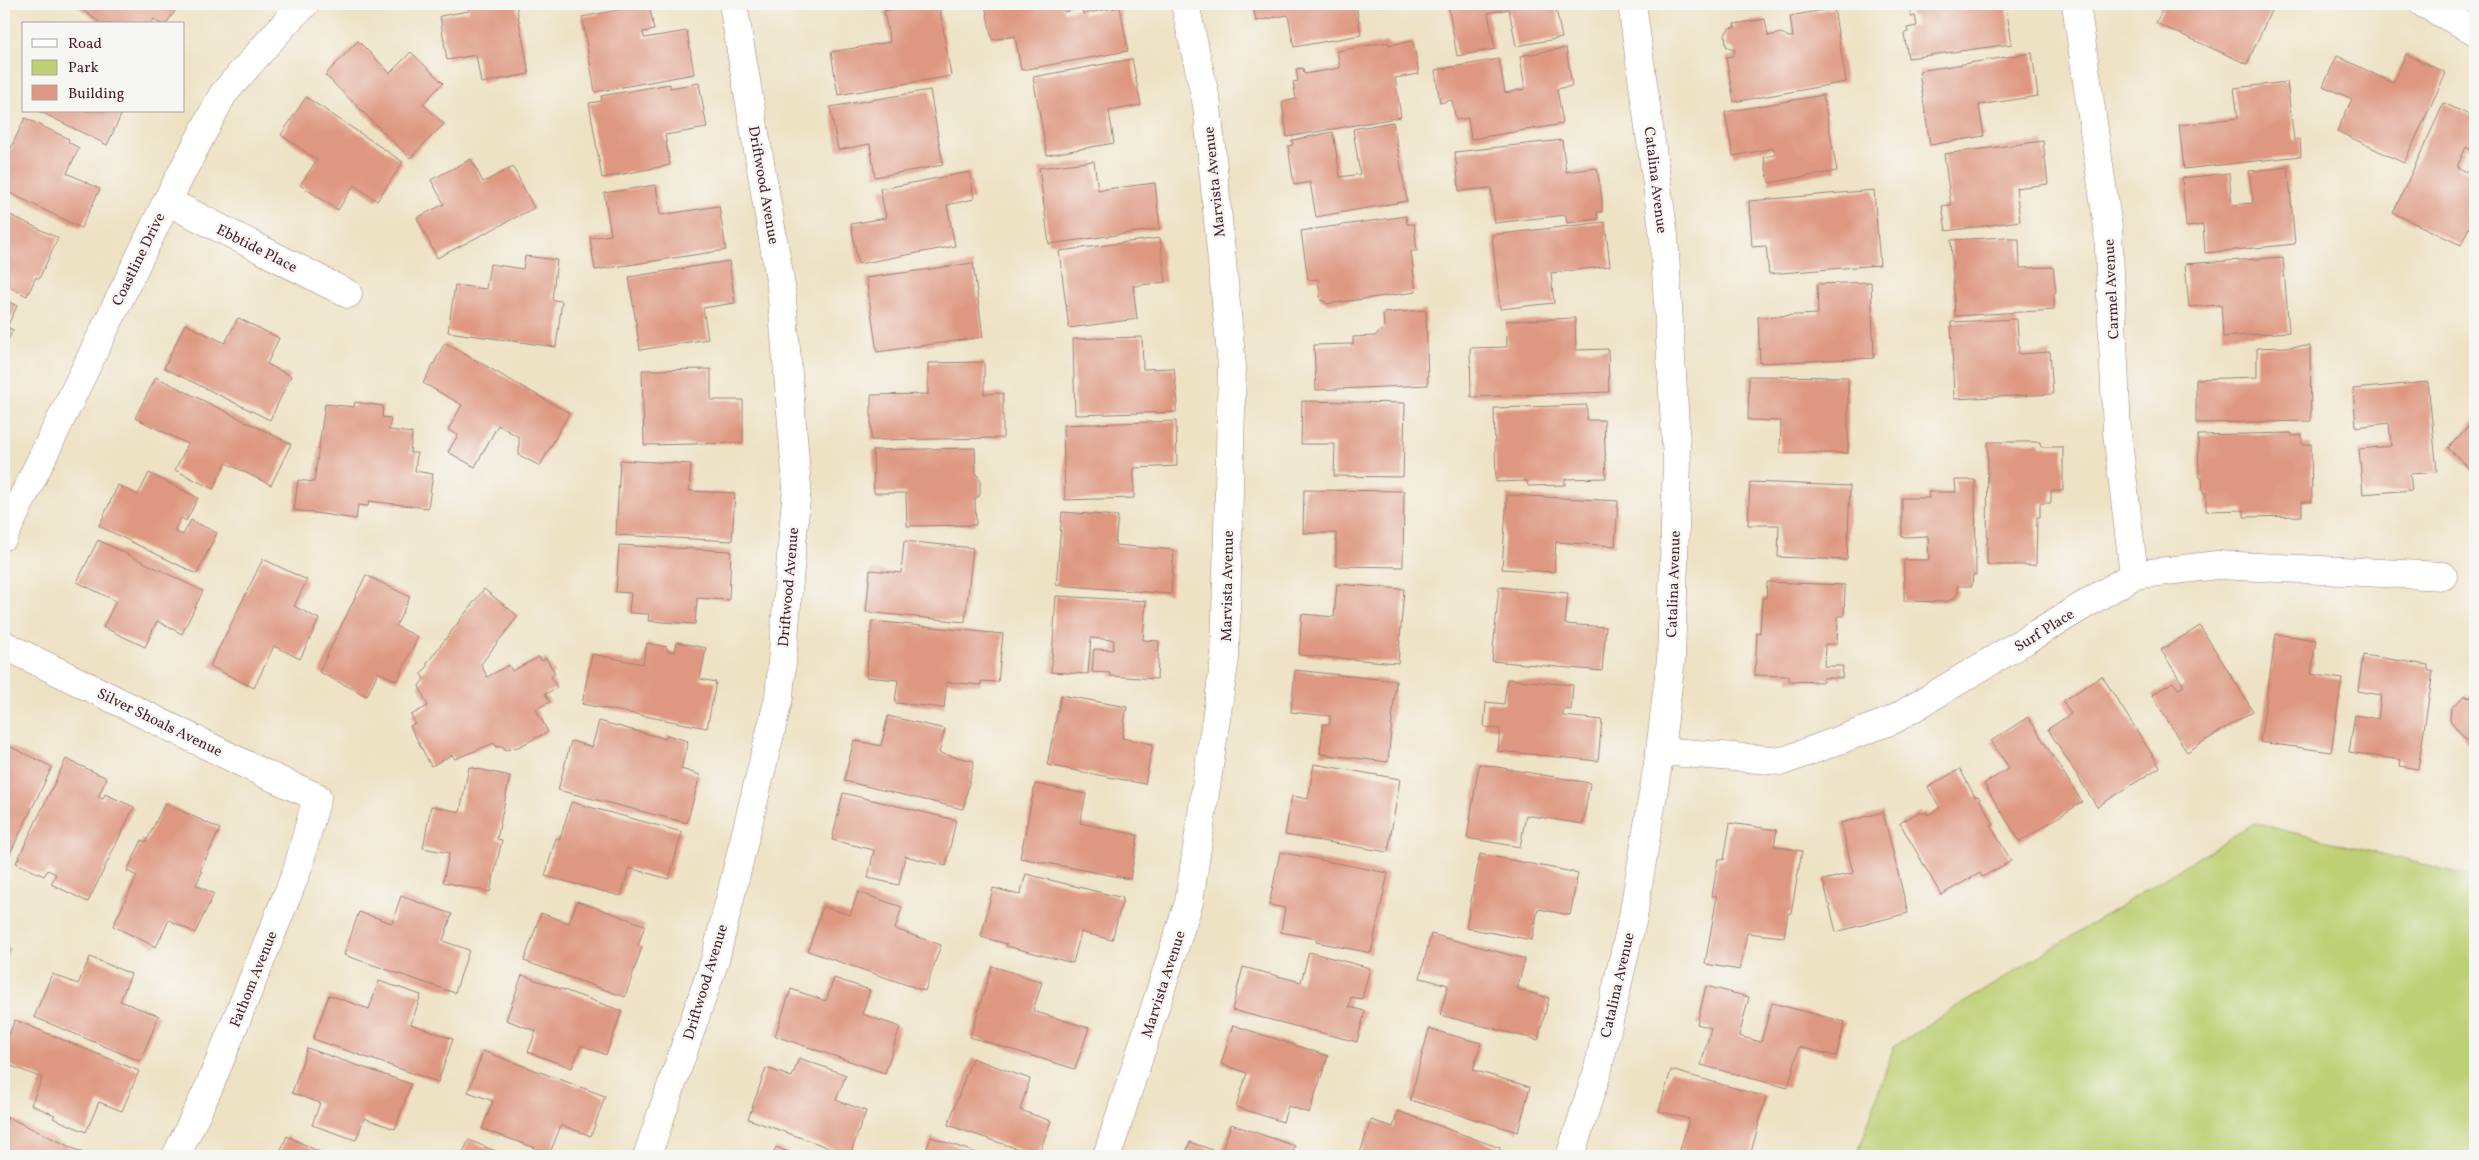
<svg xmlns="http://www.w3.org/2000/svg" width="2479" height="1160" font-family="Vollkorn,serif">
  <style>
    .green { fill: #bed074; stroke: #847850 }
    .building { fill: #de9780 }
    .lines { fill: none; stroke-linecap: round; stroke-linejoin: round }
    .minor-casing { stroke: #9c8078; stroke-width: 29 }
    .minor { stroke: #fff; stroke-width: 28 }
    .labels { text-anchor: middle; stroke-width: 5; stroke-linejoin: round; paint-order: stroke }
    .street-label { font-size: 15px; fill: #4a1f2b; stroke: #f6f6f2 }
  </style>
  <rect width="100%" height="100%" fill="#f6f6f2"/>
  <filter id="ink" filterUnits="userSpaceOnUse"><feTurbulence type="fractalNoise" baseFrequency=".02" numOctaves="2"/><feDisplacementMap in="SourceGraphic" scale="10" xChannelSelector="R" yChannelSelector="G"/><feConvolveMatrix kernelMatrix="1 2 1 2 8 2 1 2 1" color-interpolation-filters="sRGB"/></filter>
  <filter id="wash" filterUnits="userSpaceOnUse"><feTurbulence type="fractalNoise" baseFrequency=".0096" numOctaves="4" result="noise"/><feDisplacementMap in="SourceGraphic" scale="20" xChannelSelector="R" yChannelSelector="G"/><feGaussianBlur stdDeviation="1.12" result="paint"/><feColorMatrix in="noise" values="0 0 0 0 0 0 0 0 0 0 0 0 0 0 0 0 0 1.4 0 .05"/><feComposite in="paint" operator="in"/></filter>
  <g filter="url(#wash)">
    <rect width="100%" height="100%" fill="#eee2c4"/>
    <!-- green -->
    <path class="green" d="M2254,823l221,54v279h-618l37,-110z"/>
    <g id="blocks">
      <!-- building -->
      <g class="building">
        <path d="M74,4h106l-14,20h-6l-6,-5 -3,5h-49z"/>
        <path d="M468,4h48l13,70 -48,9 -5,-28 -29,5 -7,-44 29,-5z"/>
        <path d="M649,4l5,26 -11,2 1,6 43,-7 7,43 -99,18 -13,-75z"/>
        <path d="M845,4h18v1l-18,3z"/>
        <path d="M924,4h15l12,72 -113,19 -7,-43 59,-10 -6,-31z"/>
        <path d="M985,4h77l2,8 18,-4 1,6 37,-7 8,44 -107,19 -6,-34 -23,4z"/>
        <path d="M1253,4h103l5,31 -67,12 -6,-32 -32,6z"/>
        <path d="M1448,4h107l7,34 -46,8 -7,-37 -21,4 7,36 -38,7z"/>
        <path d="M1733,4h20v1l-19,3z"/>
        <path d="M1909,4h100v2l-3,1 6,37 -104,14 -4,-25 4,-1 -1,-4 10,-2 -2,-10 -4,1z"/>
        <path d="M2165,4h109l-27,60 -91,-41z"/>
        <path d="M1834,8l12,74 -112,20 -8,-45 7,-1 2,-6 -9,-4 -1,-11 4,-7 6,-1 -1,-3 31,-5 3,17 13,-3 8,4h4l-3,-21z"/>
        <path d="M358,41l32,32 21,-21 32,31 -20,21 21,20 -34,34 -85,-83z"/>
        <path d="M1413,41l6,33 -24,4 6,39 -114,20 -5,-35 14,-3 -3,-17 5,-1 -2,-12 7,-1 1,6 36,-6 -3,-17 51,-9 1,3z"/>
        <path d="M1566,48l6,38 -15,3 6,35 -92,15 -3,-21 -12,2 -4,-20 -12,3 -5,-33 64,-11 6,34 20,-4 -5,-33z"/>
        <path d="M2032,53l6,43 -59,9 5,31 -54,9 -11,-74z"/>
        <path d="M2406,54l40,19 -42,90 -67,-32 15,-32 -29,-13 14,-30 56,27z"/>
        <path d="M1132,59l9,46 -32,6 5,32 -67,12 -14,-78z"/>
        <path d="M2287,82l7,58 6,-1 1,17 -117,13 -5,-44 59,-7 -4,-30z"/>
        <path d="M699,83l8,45 -42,7 5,30 -68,13 -13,-75 13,-2 -1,-5 69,-12v4z"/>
        <path d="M930,90l13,75 -68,12 -5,-33 -32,6 -8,-43z"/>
        <path d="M1823,95l14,76 -68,12 -5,-26 11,-2 -1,-7 -41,8 -8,-44z"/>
        <path d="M306,97l97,65 -26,39 -23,-16 -16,25 -38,-25 17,-25 -36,-25z"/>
        <path d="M2444,103l27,13 4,-10v46l-9,-5 -9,20 18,9v38l-14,31 -68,-32z"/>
        <path d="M39,111h84l-16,34z"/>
        <path d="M25,118l44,21 -1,3 11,6 -12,25 33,16 -19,39 -77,-38v-28z"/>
        <path d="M1393,122l14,79 -91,16 -6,-35 -16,3 -6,-39 5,-1 -1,-5 41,-8 7,45 20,-3 -7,-45z"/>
        <path d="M1562,140l4,32 31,-4 5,31v13h-5l1,7 -31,4 -1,-8 -71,8 -4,-35 -32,3 -4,-39z"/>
        <path d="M2043,141l5,43 -32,4 4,33 -74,10 -4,-25 9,-1 -7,-51z"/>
        <path d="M471,159l12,23 30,-15 21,41 -97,50 -20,-40 27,-14 -13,-24z"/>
        <path d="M1094,161l4,29 57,-7 5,46 -111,15 -10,-76z"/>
        <path d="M2288,167l7,77 -90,9 -2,-28 -17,2 -4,-49 47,-5 3,32 21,-2 -4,-32z"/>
        <path d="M970,172l4,27 -27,6 8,41 -97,18 -7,-40 35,-6 -6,-29z"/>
        <path d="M656,185l4,30 59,-9 7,44 -131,20 -5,-32 21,-3 -7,-42z"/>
        <path d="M1874,190l6,75 -111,9 -3,-28 -14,1 -3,-46z"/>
        <path d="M4,212l54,26 -19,41 -3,-2 -9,19 -23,-12z"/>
        <path d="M1406,216l1,8h7l3,27h-6l5,41 -90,12 -1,-3h-4l-3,-22 -10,1 -7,-49z"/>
        <path d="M1605,222l5,44 -59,7 3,30 -54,6 -8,-74z"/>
        <path d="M2006,237l3,2h10l1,29 33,-1 3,24 -2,4v15l-99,6 -4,-76z"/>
        <path d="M1160,238l6,44 -33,4 4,33 -68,9 -10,-77z"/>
        <path d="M525,256l32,4 -5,40 10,1 -6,46 -108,-15 7,-47 31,4 4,-25 33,5z"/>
        <path d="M2283,257l6,75 -66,5 -2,-32 -32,2 -4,-43z"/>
        <path d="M729,261l6,42 -32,5 5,31 -68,11 -11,-73z"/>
        <path d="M973,263l10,74 -106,15 -11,-74z"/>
        <path d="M1871,282l3,76 -114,5 -2,-46 60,-3 -1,-30z"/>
        <path d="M4,299l13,7 -10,21 6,3 -9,18z"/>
        <path d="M1426,310l2,75 -112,5 -2,-45 39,-1v-7l22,-1 9,-8 -1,-15z"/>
        <path d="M238,318l41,20 -12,26 24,12 -21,44 -106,-52 21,-44 40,19z"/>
        <path d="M1575,318l1,32 32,-1 1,43 -138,5 -1,-49 37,-1 -1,-26z"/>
        <path d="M2017,319l2,35 31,-2 3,42 -99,5 -3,-77z"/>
        <path d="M1142,337l1,32 31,-1 4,36h-2v8l-101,3 -2,-76z"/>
        <path d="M445,343l124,70 -29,53 -21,-11v-18l-21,-12 -23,42 -27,-15 10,-17 -10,-5 14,-25 -39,-22z"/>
        <path d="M2310,346l1,75 -115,2v-44l61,-2v-29z"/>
        <path d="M984,362v32l19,-1v45l-132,2v-45l57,-1v-31z"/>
        <path d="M711,369v31h32v43l-99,2 -2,-75z"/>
        <path d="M1749,376l99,1v76h-68l1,-32 -33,-1z"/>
        <path d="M156,377l135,67 -20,41 -45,-22 -13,26 -38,-19 13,-26 -53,-26z"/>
        <path d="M2428,382l9,90 -27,2 2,16 -49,4 -4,-45 32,-3 -2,-23 -33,4 -3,-38z"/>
        <path d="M1302,401l103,2 -2,74 -69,-1 1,-32h-34z"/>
        <path d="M355,402l28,4 -1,11 9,1 -2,12 23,3 -2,20h7l-2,18 18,3 -5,34 -59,-7 -1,5 -10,-1 -2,14 -62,-9 4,-30 16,2 11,-78 29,3z"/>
        <path d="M1587,405v15h17l2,58 -41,1v6l-37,1 -1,-5 -31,1 -2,-74z"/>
        <path d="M2475,419v55l-27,-26z"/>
        <path d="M1176,421l1,45 -43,2v30l-69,2 -2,-75z"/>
        <path d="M2291,433l1,3 10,-1v9h9l1,58h-10v14l-58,1v-7l-38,1v-18h-3l-1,-16h-3l-1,-42z"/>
        <path d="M1988,442h52l1,5h22v44h-12v12h-11v14h-3l-1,48h-49z"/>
        <path d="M975,448l1,26 4,4v17l-5,4 1,26 -69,1 -1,-33h-32l-1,-43z"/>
        <path d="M620,460l71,4 -2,27 46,2 -3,48 -116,-6z"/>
        <path d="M149,473l49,25 -12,23 -5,-3 -7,13 9,4 8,-15 26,13 -20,41 -98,-48 19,-41 20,10z"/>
        <path d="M1955,480h20l1,95h-3l-1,11h-15l1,7 -5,6 -7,3 -42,-1v-41h25l-1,-24 -26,1v-39h27l-1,-6h28z"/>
        <path d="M1750,482l100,4 -3,74 -69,-3 1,-32h-31z"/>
        <path d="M1304,490l100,1 -1,76 -67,-1v-33h-33z"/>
        <path d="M1507,495l111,6 -3,45 -59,-4 -2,30 -52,-3z"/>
        <path d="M1062,512l56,4 -3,29 59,5 -3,44 -115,-9z"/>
        <path d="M98,540l105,51 -21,43 -25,-13 -12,26 -42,-20 13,-26 -39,-19z"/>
        <path d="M904,541l69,7 -8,74 -99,-10 4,-42 31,3z"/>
        <path d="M619,545l112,6 -2,49 -32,-2 -2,26 -47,-3 1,-7 -20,-1 2,-20 -15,-1z"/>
        <path d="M263,559l44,21 -13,26 25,13 -19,40 -26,-13 -20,42 -44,-22z"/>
        <path d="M366,575l44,22 -14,29 22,11 -21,44 -19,-9 -11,24 -48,-24z"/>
        <path d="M1767,582l78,3 -1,31h-6l-1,28h-12l-1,22h19l-1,12h-19v4l-34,-1v-5l-34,-1 2,-43 3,1 2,-35h4z"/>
        <path d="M1337,584l67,5 -6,74 -99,-8 3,-41 32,3z"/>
        <path d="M1499,587l69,6 -3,31 41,3 -4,44 -110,-10z"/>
        <path d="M484,589l34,27 -37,48 6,13 22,-12 3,6 27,-14 3,4 4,-3 9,15 -4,4 6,11 -12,6 5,8 -14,7 12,23 -30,15 -12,3 -4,-4 -5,1 -3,-4 -39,16 -3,-4 -21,11 -21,-40 5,-3 -4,-8 17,-9 -9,-20 5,-7 -3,-5 6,-7v-4z"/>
        <path d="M1056,596l90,5 -3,39 16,1 -2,38 -47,-3v-3l-18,-1 2,-23 19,1 1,-10 -23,-2 -3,36 -37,-2z"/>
        <path d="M872,621l131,13 -5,48 -17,-1v4l-34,-3 -3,26 -49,-5 3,-23 -32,-3z"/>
        <path d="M2200,626l53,85 -66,41 -35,-57 21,-13 5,7 6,-3 -23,-36z"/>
        <path d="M2276,634l40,6 -5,34 31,5 -11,73 -71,-10z"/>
        <path d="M677,642l29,6 -6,31 16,3 -9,46 -125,-24 10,-50 51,10 4,-21 20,4v4l8,1z"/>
        <path d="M2363,655l65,10v6h5l-15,98 -18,-3 1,-6 -52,-8 6,-37 23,4 3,-24 -23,-4z"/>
        <path d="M1295,670l101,11 -8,81 -68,-8 3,-30h7v-8l-39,-4z"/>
        <path d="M2102,676l58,91 -63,40 -49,-78 23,-15 -8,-13z"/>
        <path d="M1507,679l66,6 -2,25 -8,-1v7l39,4 -4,41 -100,-10 2,-22 -16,-2 2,-25 18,2z"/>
        <path d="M1061,695l66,12 -5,31 31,6 -8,40 -98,-19z"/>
        <path d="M2464,696l11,1v54l-25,-31 1,-12z"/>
        <path d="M888,716l57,13 -6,24 35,8 -11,48 -119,-28 10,-41 27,6z"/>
        <path d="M2028,717l54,85 -62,40 -36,-58 25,-16 -18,-27z"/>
        <path d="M599,721l67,18 1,-4 21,6 -7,28 19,6 -13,48 -129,-33 13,-49 21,6z"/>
        <path d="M9,746l43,21 -48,99v-110z"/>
        <path d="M66,759l41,19 -9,19 5,2 2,-5 29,13 -46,95 -37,-18 5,-10 -8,-4 -4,6 -28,-13z"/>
        <path d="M1314,764l86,15 -12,73 -103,-17 7,-39 16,3z"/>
        <path d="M1479,764l111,19 -7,41 -57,-9 -6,32 -53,-9z"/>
        <path d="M469,767l41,9 -13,63 5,1 -12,52 -47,-10 6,-29 -26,-5 8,-42 29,6z"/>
        <path d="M1960,769l15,28 3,-1 16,29 -3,1 20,35 -29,16 -2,-4 -39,22 -41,-72 19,-11 3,2 4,-2 2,3 12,-7 -12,-21z"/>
        <path d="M1035,784l51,10 -6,29 58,12 -8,44 -110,-21z"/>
        <path d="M843,793l113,27 -10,46 -41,-10 -6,29 -31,-7 6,-28 -42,-10z"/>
        <path d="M571,802l111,30 -13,47 -40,-11 -8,28 -76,-20 11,-38 4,1z"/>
        <path d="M165,803l55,26 -20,42 2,1 -6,13 18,9 -19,39 -26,-13 -13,27 -43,-21 24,-50 -10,-5 15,-31 4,2z"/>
        <path d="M1883,812l25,101 -72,19 -13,-52 30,-7 -12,-50z"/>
        <path d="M1730,823l47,7 -3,16 28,5 -11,62h-3l-4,24 -37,-4 -7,37 -35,-6 12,-68h-5l6,-37 6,1z"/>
        <path d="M1280,852l108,21 -17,80 -55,-11 1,-3 -36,-7 4,-24 -16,-3z"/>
        <path d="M1480,854l98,19 -8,42 -32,-6 -6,31 -66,-12z"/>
        <path d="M1026,874l97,24 -11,42 -31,-8 -8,31 -67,-17 1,-2 -26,-7 12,-49 27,7z"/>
        <path d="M858,892l44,15 -7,22 46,16 -16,46 -117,-40 15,-45 27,9z"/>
        <path d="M401,896l51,18 -9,27 26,9 -14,43 -111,-38 15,-43 33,11z"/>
        <path d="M577,901l68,24 -7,21 4,1 -17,50 -101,-36 17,-48 28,10z"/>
        <path d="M1431,934l94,25 -8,30 32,9 -11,42 -98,-25 8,-30 -28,-7z"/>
        <path d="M4,946l6,3 -6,13z"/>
        <path d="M1309,952l61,16 -8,31 -11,-2 -2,10 16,4 -8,31 -125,-32 11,-43 58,15z"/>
        <path d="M90,957l41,17 -11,27 39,15 -19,45 -106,-44 18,-43 26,10z"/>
        <path d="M992,966l50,16 -9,29 56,17 -14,41 -105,-32z"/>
        <path d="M522,975l100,36 -16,44 -25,-10 -9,23 -44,-16 8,-21 -30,-11z"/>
        <path d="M834,978l36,12 -8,24 38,13 -15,46 -110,-37 16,-47 35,12z"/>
        <path d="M379,981l42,14 -10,29 42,15 -15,43 -125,-43 16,-44 40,14z"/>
        <path d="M1706,986l43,11 -10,39 22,6 11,-39 73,19 -9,34 -37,-9 -11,41 -87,-23 10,-37 -14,-4z"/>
        <path d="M15,1020l124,51 -17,40 -23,-9 -13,30 -33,-14 2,-3 -24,-10 11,-27 -38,-15v-17z"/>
        <path d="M1233,1025l95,31 -19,57 -21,-7 -5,16 -47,-15 11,-34 -26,-9z"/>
        <path d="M1429,1029l52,14 -8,27 57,17 -12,45 -108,-32z"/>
        <path d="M307,1048l104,36 -16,45 -31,-11 -8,22 -44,-15 8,-22 -28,-10z"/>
        <path d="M483,1051l122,45 -14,40 -30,-11 -11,28 -68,-24 11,-28 -25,-9z"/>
        <path d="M799,1058l47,17 -10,25 30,11 -16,44 -102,-36 18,-51 26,9z"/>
        <path d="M972,1058l58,21 -10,31 31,11 -13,35 -90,-31z"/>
        <path d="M1671,1070l95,27 -16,59h-49l-21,-6 9,-31 -30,-8z"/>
        <path d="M1398,1111l102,37 -2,8h-139l12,-36 22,7z"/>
        <path d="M8,1117l81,39h-85v-30z"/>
        <path d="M1231,1124l64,22 -4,10h-106l5,-14 31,11z"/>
        <path d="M287,1136l41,20h-50z"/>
        <path d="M931,1137l54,19h-61z"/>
        <path d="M469,1140l38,16h-46z"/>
        <path d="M776,1147l22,9h-26z"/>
      </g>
    </g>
  </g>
  <g filter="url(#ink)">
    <use href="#blocks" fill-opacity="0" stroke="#9c8078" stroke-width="1"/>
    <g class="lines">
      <!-- minor casing -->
      <g class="minor-casing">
        <g id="minor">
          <path d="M2076,4l32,224 9,204 17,143"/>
          <path d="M2424,4l51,27"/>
          <path d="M167,201l181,93"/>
          <path d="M4,536l163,-335 56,-107 67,-76 15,-14"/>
          <path d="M4,645l263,130 50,22 -20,74 -88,216 -33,69"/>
          <path d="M1660,751l123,10 110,-41 241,-145 83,-10 226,11"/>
          <path d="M647,1156l68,-196 64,-263 18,-210 -16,-201 -48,-282"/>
          <path d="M1107,1156l82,-254 36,-244 7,-292 -25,-261 -22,-101"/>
          <path d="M1570,1156l27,-83 36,-156 27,-166 11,-92 6,-198 -13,-225 -32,-232"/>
        </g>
      </g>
      <!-- minor -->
      <use href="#minor" class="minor"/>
    </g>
  </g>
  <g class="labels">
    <!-- street labels -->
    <g class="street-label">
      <text transform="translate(1656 180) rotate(83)" y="5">Catalina Avenue</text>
      <text transform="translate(1214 182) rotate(-96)" y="5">Marvista Avenue</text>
      <text transform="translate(764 185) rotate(80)" y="5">Driftwood Avenue</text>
      <text transform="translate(257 248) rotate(27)" y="5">Ebbtide Place</text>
      <text transform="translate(138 259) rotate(-64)" y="5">Coastline Drive</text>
      <text transform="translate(2111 289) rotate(-93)" y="5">Carmel Avenue</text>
      <text transform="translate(1673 584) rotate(-88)" y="5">Catalina Avenue</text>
      <text transform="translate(1227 586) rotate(-89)" y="5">Marvista Avenue</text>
      <text transform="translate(788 587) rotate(-85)" y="5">Driftwood Avenue</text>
      <text transform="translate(2044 630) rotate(-32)" y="5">Surf Place</text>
      <text transform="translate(160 722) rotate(26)" y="5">Silver Shoals Avenue</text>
      <text transform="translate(253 979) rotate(-68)" y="5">Fathom Avenue</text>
      <text transform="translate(705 982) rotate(-73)" y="5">Driftwood Avenue</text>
      <text transform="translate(1163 984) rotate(-72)" y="5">Marvista Avenue</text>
      <text transform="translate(1617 985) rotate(-77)" y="5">Catalina Avenue</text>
    </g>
  </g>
  <!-- margin -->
  <rect width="2479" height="1160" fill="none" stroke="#f6f6f2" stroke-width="20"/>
  <!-- legend -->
  <rect x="22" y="22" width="162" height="90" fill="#f6f6f2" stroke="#b1a0a2"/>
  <rect x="32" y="39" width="25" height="8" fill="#ffffff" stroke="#b1a0a2"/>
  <text x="68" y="48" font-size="15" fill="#4a1f2b">Road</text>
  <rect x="32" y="60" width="25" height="15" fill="#bed074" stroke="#b1a0a2"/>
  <text x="68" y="72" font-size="15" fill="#4a1f2b">Park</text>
  <rect x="32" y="85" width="25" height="15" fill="#de9780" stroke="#b1a0a2"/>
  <text x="68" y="98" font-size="15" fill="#4a1f2b">Building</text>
</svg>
